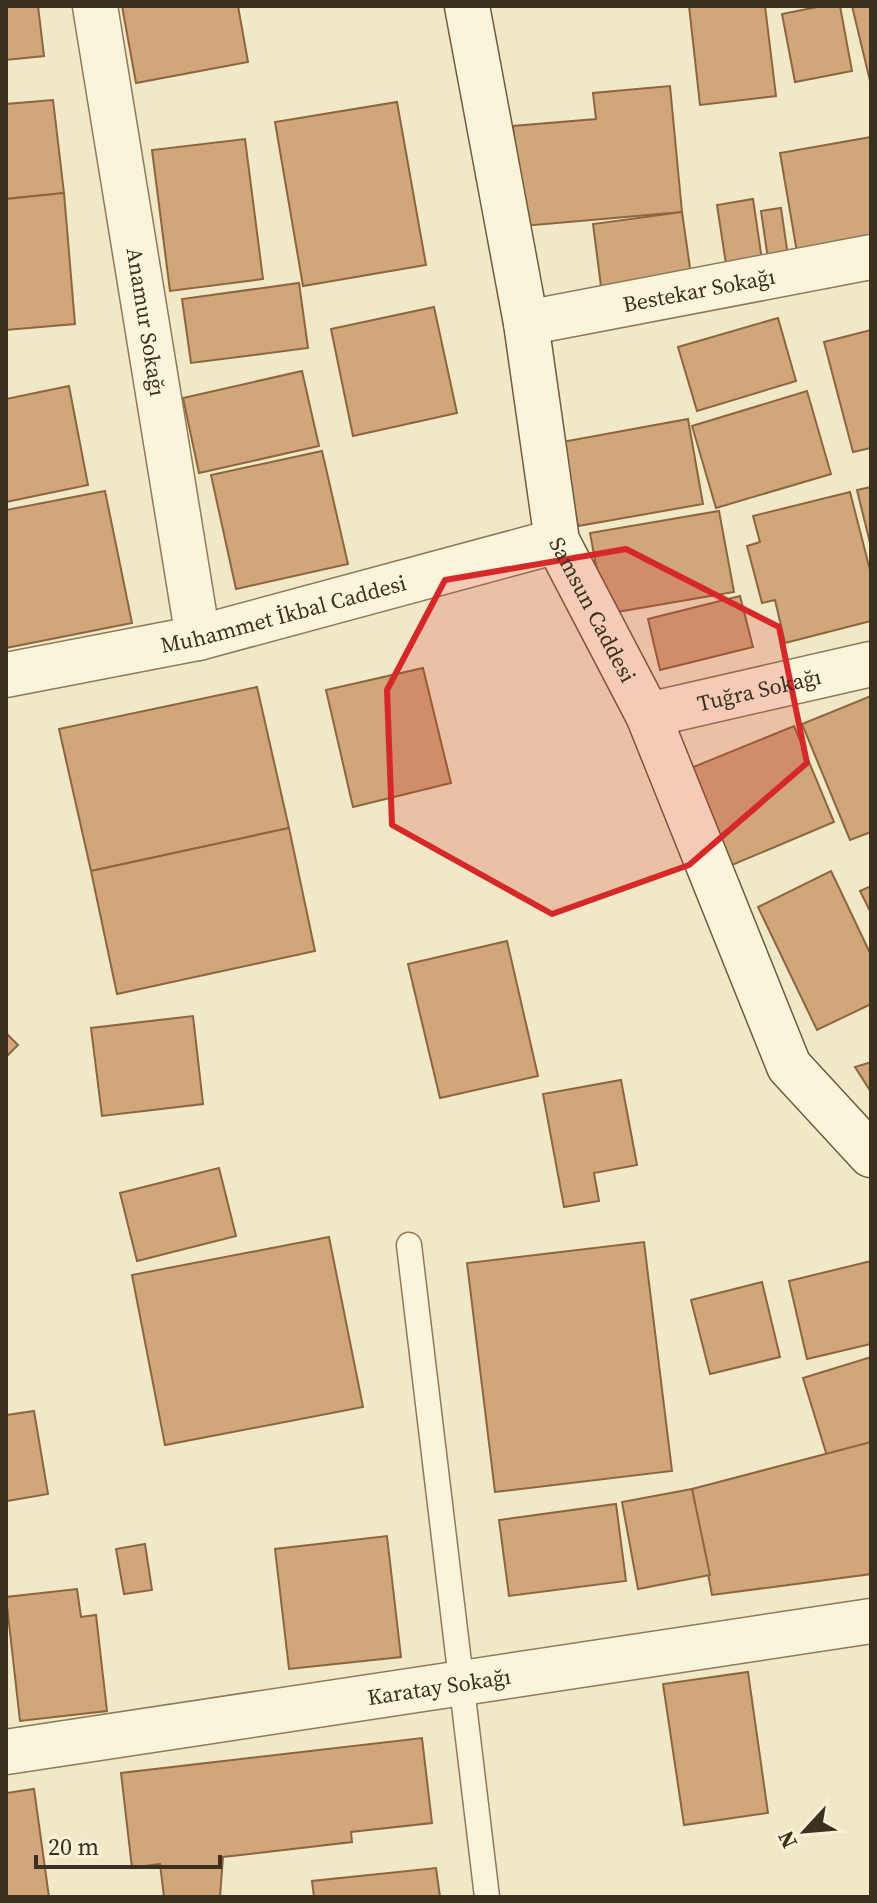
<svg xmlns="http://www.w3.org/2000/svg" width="877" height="1903" font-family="'Source Serif 4',serif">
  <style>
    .building { fill: #d0a67a; stroke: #8d663f; stroke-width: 2 }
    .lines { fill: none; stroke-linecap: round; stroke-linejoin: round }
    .lane-casing { stroke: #8d7a5b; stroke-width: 27 }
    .street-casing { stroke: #8d7a5b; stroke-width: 47 }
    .secondary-casing { stroke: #6f5b3e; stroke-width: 47 }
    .lane { stroke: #faf4da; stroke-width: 24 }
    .street { stroke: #faf4da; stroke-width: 44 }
    .secondary { stroke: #faf4da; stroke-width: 44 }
    .marked { fill: #d62828; fill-opacity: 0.2; stroke: #d62828; stroke-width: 6; stroke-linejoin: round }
    .labels { text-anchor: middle; stroke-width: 8; stroke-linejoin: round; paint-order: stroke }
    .street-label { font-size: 22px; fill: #3c301f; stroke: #f7f1d6 }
  </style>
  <rect width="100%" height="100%" fill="#f0e8c6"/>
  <!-- building -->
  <g class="building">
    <path d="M6,6h32l6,50 -38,4z"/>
    <path d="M122,6h116l10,56 -112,21z"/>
    <path d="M689,6h76l11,90 -76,9z"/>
    <path d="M822,6h18l12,65 -57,11 -13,-68z"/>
    <path d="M852,6h19v79z"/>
    <path d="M670,86l12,126 -159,14 -10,-100 83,-7 -3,-26z"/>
    <path d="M53,100l11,93 -58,6v-95z"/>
    <path d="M397,102l29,163 -123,21 -28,-164z"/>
    <path d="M871,137v115l-72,12 -19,-111z"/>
    <path d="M245,139l18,140 -93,12 -18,-141z"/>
    <path d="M64,193l11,131 -69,6v-131z"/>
    <path d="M753,199l9,61 -36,4 -9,-59z"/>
    <path d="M781,208l7,48 -20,3 -7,-48z"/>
    <path d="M682,212l11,77 -90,13 -10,-78z"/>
    <path d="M299,283l9,65 -117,15 -9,-64z"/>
    <path d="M434,307l23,106 -104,23 -22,-107z"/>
    <path d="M778,318l18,63 -99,30 -19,-64z"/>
    <path d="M871,330v118l-18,4 -29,-110z"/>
    <path d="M302,371l17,75 -120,27 -16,-75z"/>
    <path d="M69,386l19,99 -82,17v-103z"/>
    <path d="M807,391l24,83 -115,34 -24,-82z"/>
    <path d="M688,419l15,85 -125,22 -16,-84z"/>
    <path d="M322,451l26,113 -112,25 -25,-114z"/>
    <path d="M871,487v60l-14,-57z"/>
    <path d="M105,491l27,132 -126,25v-138z"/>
    <path d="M850,492l21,82v47l-86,22 -10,-43 -13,3 -15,-57 13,-4 -7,-26z"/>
    <path d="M719,511l15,81 -129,22 -15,-81z"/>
    <path d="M740,596l13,51 -93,23 -12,-51z"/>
    <path d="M423,668l28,115 -98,24 -27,-117z"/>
    <path d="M257,687l32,141 -198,43 -32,-142z"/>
    <path d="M871,696v136l-21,8 -48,-116z"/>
    <path d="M794,726l40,96 -102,43 -41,-97z"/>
    <path d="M289,828l26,123 -198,43 -26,-123z"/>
    <path d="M831,871l40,84v49l-54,26 -59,-123z"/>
    <path d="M871,886v27l-11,-22z"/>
    <path d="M507,941l31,135 -98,22 -32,-134z"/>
    <path d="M193,1016l10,88 -101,12 -11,-88z"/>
    <path d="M6,1033l12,12 -12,12z"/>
    <path d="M871,1062v30l-16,-25z"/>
    <path d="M621,1080l16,85 -43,8 5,28 -35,6 -21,-113z"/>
    <path d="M219,1168l17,68 -99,25 -17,-68z"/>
    <path d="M329,1237l34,170 -198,38 -33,-170z"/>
    <path d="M644,1242l28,229 -177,21 -28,-229z"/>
    <path d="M871,1261v83l-64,15 -18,-78z"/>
    <path d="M762,1282l18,75 -70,17 -19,-74z"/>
    <path d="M871,1357v85l-44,14 -24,-78z"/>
    <path d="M34,1411l14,83 -41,7 -1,-86z"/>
    <path d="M871,1442v132l-159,21 -20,-106z"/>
    <path d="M692,1489l18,86 -72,14 -16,-87z"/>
    <path d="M616,1504l10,77 -117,15 -10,-76z"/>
    <path d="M387,1536l14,121 -112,12 -14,-120z"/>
    <path d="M145,1544l7,46 -28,4 -8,-45z"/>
    <path d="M77,1589l4,28 15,-2 11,96 -87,10 -14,-124z"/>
    <path d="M748,1672l20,141 -84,12 -21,-141z"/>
    <path d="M422,1738l10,85 -81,9 1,10 -129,15 -3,40h-56l-4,-33 -28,4 -11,-95z"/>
    <path d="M34,1789l15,108h-43v-104z"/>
    <path d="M436,1868l4,29h-126l-2,-16z"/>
  </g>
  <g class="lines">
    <!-- lane casing -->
    <g class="lane-casing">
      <path id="lane" d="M409,1245l78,652"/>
    </g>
    <!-- street casing -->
    <g class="street-casing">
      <g id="street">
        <path id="s1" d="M95,6l103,632"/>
        <path id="s2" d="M526,323l345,-66"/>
        <path id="s3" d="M6,675l192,-37 359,-97"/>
        <path id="s4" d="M648,715l223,-51"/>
        <path id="s5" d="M6,1752l865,-131"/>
      </g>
    </g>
    <!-- secondary casing -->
    <g class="secondary-casing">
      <g id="secondary">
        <path id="s6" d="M467,6l59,317 31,218 91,174 141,351 82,89"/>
      </g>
    </g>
    <!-- lane -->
    <use href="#lane" class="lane"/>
    <!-- street -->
    <use href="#street" class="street"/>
    <!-- secondary -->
    <use href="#secondary" class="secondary"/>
  </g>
  <!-- marked area -->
  <path class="marked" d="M626,549l153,78 28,136 -118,102 -137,49 -160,-89 -5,-135 58,-110z"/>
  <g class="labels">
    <!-- street labels -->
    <g class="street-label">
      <text dy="8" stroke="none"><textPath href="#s2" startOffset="176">Bestekar Sokağı</textPath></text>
      <text dy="8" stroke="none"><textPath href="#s1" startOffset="320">Anamur Sokağı</textPath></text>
      <text dy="8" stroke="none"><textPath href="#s6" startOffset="620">Samsun Caddesi</textPath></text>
      <text dy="8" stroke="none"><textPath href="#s3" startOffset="284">Muhammet İkbal Caddesi</textPath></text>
      <text dy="8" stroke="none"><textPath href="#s4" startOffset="114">Tuğra Sokağı</textPath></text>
      <text dy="8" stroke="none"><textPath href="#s5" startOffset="438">Karatay Sokağı</textPath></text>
    </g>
  </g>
  <!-- border -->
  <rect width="877" height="1903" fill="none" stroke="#3c301f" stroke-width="16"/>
  <!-- north arrow -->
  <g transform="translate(805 1831) rotate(244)" stroke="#f7f1d6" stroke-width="6" paint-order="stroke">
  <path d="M0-6L14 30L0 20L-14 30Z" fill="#3c301f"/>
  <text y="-12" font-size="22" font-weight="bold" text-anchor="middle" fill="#3c301f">N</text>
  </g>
  <!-- scale -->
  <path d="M36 1855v12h184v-12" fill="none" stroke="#3c301f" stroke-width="4"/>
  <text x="48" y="1855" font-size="24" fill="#3c301f" stroke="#f7f1d6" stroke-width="6" paint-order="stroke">20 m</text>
</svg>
